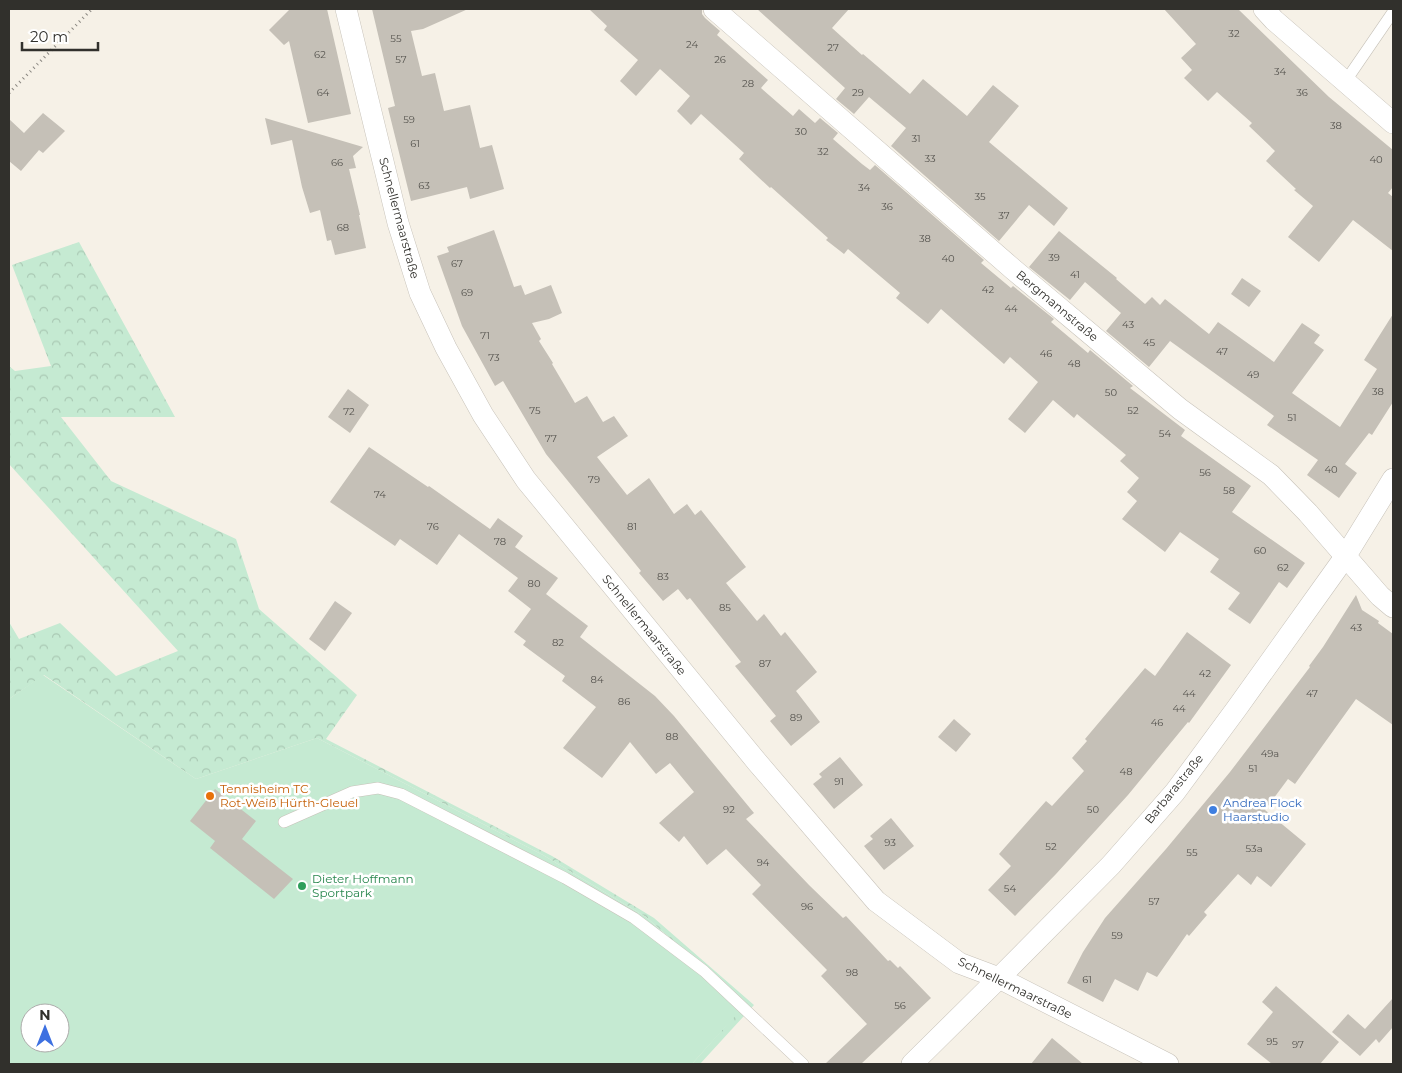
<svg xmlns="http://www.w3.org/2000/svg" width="1402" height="1073" font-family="Montserrat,sans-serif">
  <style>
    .forest { fill: url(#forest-crowns) }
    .pitch { fill: #c5ead2; fill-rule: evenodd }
    .building { fill: #c5c0b7 }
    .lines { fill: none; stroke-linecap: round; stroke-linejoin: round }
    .lane-casing { stroke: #c7c2b9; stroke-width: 12 }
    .street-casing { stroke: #c7c2b9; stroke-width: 22 }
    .path { stroke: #8a8781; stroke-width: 3; stroke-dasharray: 1 4; stroke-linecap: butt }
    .lane { stroke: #fff; stroke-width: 11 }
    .street { stroke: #fff; stroke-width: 21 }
    .food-dot { fill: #e8710a; stroke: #fff; stroke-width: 2 }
    .shop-dot { fill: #3f7fe0; stroke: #fff; stroke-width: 2 }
    .leisure-dot { fill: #2e9e5b; stroke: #fff; stroke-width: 2 }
    .labels { text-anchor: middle; stroke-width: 5; stroke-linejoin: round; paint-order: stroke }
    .number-label { font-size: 10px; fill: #56544f }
    .street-label { font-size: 12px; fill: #31302c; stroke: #fff }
    .food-label { font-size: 12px; fill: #c56008; stroke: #fff; text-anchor: start }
    .shop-label { font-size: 12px; fill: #366cbe; stroke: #fff; text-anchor: start }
    .leisure-label { font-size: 12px; fill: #27864d; stroke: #fff; text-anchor: start }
  </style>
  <defs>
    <pattern id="forest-crowns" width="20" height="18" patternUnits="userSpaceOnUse" patternTransform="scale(1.25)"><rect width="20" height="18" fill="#c5ead2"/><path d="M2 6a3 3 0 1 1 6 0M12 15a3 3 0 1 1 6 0" fill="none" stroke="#aac9b4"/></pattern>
  </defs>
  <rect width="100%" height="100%" fill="#f6f1e7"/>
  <!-- forest -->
  <path class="forest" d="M79,242l96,175h-114l50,64 125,58 23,70 98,86 -31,44 226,117 102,62 100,87 -54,59h-8l53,-60 -99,-87 -103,-62 -226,-117 -121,41 -152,-104 -35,24v-77l10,17 41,-16 56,53 62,-25 -169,-187v-98l6,5 36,-5 -39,-101z"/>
  <!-- pitch -->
  <path class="pitch" d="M43,675l153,104 121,-41 226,117 103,62 99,88 -53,59h-683v-365zM30,1013h30v30h-30z"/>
  <!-- building -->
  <g class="building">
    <path d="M290,9h37l24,105 -43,9 -19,-82 -5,4 -15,-15z"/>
    <path d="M372,9h96l-45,20 -12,2 11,45 13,-3 9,38 26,-6 10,43 12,-3 12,44 -34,10 -3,-12 -56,14 -23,-93 7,-2z"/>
    <path d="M589,9h113v5l3,4 15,13 -3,4 51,45 -7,8 32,28 6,-7 16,14 5,-5 18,15 -5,6 29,25 8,6 5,-5 109,95 -3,3 30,25 2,-2 41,33 -3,3 37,31 2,-3 43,36 -3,2 55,42 -4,6 70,50 -19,26 73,51 -18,25 -8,-6 -29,42 -22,-15 12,-16 -30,-21 9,-13 -39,-27 -15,20 -43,-33 15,-18 -10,-9 12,-14 -19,-17 6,-6 -49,-41 -3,4 -21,-18 -28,33 -17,-14 30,-37 -28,-25 -6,7 -63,-55 -13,15 -32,-26 4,-5 -52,-44 -4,5 -18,-14 2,-2 -57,-51 -1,1 -31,-29 5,-6 -43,-39 -10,11 -14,-14 13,-15 -30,-27 -24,27 -16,-15 18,-21 -34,-30 3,-4z"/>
    <path d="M757,9h92l-17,19 30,27 1,-1 47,40 13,-15 44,37 26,-31 26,21 -30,36 79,66 -14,18 -25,-21 -30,36 -108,-95 15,-18 -37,-31 -15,17 -18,-15 9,-11z"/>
    <path d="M1164,9h74l91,88 64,53v37l-5,6 5,4v54l-40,-31 -34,42 -31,-25 25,-31 -19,-16 2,-1 -30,-28 9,-10 -26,-25 3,-3 -35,-31 -9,9 -24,-23 8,-8 -11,-12 15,-14z"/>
    <path d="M43,113l22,18 -22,22 -4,-3 -18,21 -12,-10v-42l15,14z"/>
    <path d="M265,118l98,29 -10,9 3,12 -7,1 11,46h-1l7,33 -31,7 -4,-15 -4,1 -7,-31 -10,3 -8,-26 -10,-47 -21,5z"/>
    <path d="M494,230l20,57 7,-2 4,10 26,-10 11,28 -13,6 -17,4 9,16 -2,2 14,22 -1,1 23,39 12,-7 16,26 11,-6 14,20 -31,21 30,38 22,-17 25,36 13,-10 8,11 6,-5 45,57 -20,16 31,38 7,-7 17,22 4,-4 32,40 -21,19 24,31 -29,24 -21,-25 6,-5 -41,-50 6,-4 -51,-64 -3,2 -9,-11 -15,12 -24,-28 2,-2 -95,-117 -43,-73 -8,5 -33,-60 -25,-70 12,-4 -2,-5z"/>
    <path d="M1059,231l58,47 -1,1 29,25 7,-7 8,8 5,-6 44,35 9,-12 56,40 28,-39 18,12 -6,8 10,7 -32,43 48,34 37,-58 -13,-9 29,-46v88l-21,33 -3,-2 -24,31 12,9 -18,25 -32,-23 11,-15 -51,-35 7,-9 -104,-75 -21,26 -43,-36 15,-18 -36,-31 -15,18 -41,-33z"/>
    <path d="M1242,278l19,13 -12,16 -18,-13z"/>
    <path d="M348,389l21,16 -19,28 -22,-16z"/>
    <path d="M369,447l59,40 1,-1 61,43 8,-11 25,18 -8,11 43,31 -12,16 42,32 -8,11 75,59 19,20 80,97 -8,6 63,66 34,33 3,-2 42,45 2,-1 8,8 2,-2 31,32 -70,66h-36l42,-40 -46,-48 6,-6 -75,-76 9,-9 -35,-36 -19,16 -23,-29 -5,6 -20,-19 35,-31 -24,-29 -14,11 -26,-32 -28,36 -39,-30 33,-41 -34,-26 3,-5 -42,-31 3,-4 -12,-9 17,-23 -23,-18 10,-13 -59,-44 -22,31 -37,-26 -5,7 -65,-44z"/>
    <path d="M1356,595l6,15 17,11 -1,2 15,11v91l-37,-26 -61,85 -7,-5 -23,31 41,34 -35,43 -14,-11 -6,9 -13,-11 -34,38 3,3 -18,21 -2,-2 -30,43 -10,-5 -9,19 -23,-12 -12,23 -36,-19 16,-31 22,-34 61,-69 64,-77 80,-105 -1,-1 14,-19z"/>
    <path d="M335,601l17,12 -27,38 -16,-12z"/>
    <path d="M1187,632l44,33 -42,58 -1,-1 -60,73 -72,79 -41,42 -27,-26 23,-24 -12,-12 47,-53 6,5 32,-35 -12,-13 15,-17 -2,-2 60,-71 10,8z"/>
    <path d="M954,719l17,15 -15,18 -18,-15z"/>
    <path d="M840,757l23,28 -29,24 -21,-25 9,-7 -3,-3z"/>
    <path d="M215,789l41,32 -14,18 51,40 -19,20 -64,-51 5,-7 -25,-20z"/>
    <path d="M891,818l23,28 -30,24 -20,-24 9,-7 -3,-3z"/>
    <path d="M1276,986l63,56 -19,22h-48l-25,-20 26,-32 -11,-10z"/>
    <path d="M1393,998v29l-14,16 -3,-4 -16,17 -28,-24 16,-18 17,15z"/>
    <path d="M1052,1038l31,26h-52z"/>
  </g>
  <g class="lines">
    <!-- lane casing -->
    <g class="lane-casing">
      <g id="lane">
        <path d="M1345,82l48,-70"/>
        <path d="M284,822l68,-30 26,-4 23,6 164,84 69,40 70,53 99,93"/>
      </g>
    </g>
    <!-- street casing -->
    <g class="street-casing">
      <g id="street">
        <path d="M346,9l52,214 22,70 26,55 37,67 43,65 231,282 119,139 83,62 40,15 169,86"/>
        <path d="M714,9l300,261 166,139 91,66 37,38 72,83 13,11"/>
        <path d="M1264,9l10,11 119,103"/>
        <path d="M912,1064l87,-86 112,-113 64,-73 62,-84 108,-151 48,-78"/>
      </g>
    </g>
    <!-- path -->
    <path class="path" d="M9,93l83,-84"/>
    <!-- lane -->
    <use href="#lane" class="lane"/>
    <!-- street -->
    <use href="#street" class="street"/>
  </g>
  <!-- markers -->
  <circle class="food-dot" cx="210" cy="796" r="5"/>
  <circle class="shop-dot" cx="1213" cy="810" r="5"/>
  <circle class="leisure-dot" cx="302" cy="886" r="5"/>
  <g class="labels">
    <!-- number labels -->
    <g class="number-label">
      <text x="1234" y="37">32</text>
      <text x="396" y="42">55</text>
      <text x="692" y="48">24</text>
      <text x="833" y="51">27</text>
      <text x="320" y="58">62</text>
      <text x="401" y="63">57</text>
      <text x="720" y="63">26</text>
      <text x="1280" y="75">34</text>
      <text x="748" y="87">28</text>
      <text x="323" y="96">64</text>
      <text x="858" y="96">29</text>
      <text x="1302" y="96">36</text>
      <text x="409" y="123">59</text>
      <text x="1336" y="129">38</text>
      <text x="801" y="135">30</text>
      <text x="916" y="142">31</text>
      <text x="415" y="147">61</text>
      <text x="823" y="155">32</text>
      <text x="930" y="162">33</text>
      <text x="1376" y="163">40</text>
      <text x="337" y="166">66</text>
      <text x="424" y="189">63</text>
      <text x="864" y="191">34</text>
      <text x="980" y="200">35</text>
      <text x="887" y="210">36</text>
      <text x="1004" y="219">37</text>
      <text x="343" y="231">68</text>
      <text x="925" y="242">38</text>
      <text x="1054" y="261">39</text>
      <text x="948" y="262">40</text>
      <text x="457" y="267">67</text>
      <text x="1075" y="278">41</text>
      <text x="988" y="293">42</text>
      <text x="467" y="296">69</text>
      <text x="1011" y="312">44</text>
      <text x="1128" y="328">43</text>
      <text x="485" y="339">71</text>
      <text x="1149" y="346">45</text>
      <text x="1222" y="355">47</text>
      <text x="1046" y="357">46</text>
      <text x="494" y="361">73</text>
      <text x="1074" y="367">48</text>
      <text x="1253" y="378">49</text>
      <text x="1378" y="395">38</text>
      <text x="1111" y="396">50</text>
      <text x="535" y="414">75</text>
      <text x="1133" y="414">52</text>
      <text x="349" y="415">72</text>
      <text x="1292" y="421">51</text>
      <text x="1165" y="437">54</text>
      <text x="551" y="442">77</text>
      <text x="1331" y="473">40</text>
      <text x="1205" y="476">56</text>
      <text x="594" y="483">79</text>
      <text x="1229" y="494">58</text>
      <text x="380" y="498">74</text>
      <text x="433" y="530">76</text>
      <text x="632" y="530">81</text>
      <text x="500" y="545">78</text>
      <text x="1260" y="554">60</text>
      <text x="1283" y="571">62</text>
      <text x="663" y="580">83</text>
      <text x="534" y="587">80</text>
      <text x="725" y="611">85</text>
      <text x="1356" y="631">43</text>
      <text x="558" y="646">82</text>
      <text x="765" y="667">87</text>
      <text x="1205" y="677">42</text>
      <text x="597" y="683">84</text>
      <text x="1189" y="697">44</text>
      <text x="1312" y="697">47</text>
      <text x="624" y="705">86</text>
      <text x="1179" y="712">44</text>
      <text x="796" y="721">89</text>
      <text x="1157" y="726">46</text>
      <text x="672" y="740">88</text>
      <text x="1270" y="757">49a</text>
      <text x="1253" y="772">51</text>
      <text x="1126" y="775">48</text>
      <text x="839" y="785">91</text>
      <text x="729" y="813">92</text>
      <text x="1093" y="813">50</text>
      <text x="890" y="846">93</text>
      <text x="1051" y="850">52</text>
      <text x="1254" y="852">53a</text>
      <text x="1192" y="856">55</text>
      <text x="763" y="866">94</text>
      <text x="1010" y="892">54</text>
      <text x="1154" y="905">57</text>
      <text x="807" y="910">96</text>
      <text x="1117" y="939">59</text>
      <text x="852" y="976">98</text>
      <text x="1087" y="983">61</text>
      <text x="900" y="1009">56</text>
      <text x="1272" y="1045">95</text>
      <text x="1298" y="1048">97</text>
    </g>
    <!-- street labels -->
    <g class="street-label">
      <text transform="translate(399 218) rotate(75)" y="4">Schnellermaarstraße</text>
      <text transform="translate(1057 306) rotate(40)" y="4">Bergmannstraße</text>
      <text transform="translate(644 625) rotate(51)" y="4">Schnellermaarstraße</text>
      <text transform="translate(1174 789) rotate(-51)" y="4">Barbarastraße</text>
      <text transform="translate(1015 988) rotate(26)" y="4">Schnellermaarstraße</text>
    </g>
    <!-- food labels -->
    <g class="food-label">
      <text x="220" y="793">Tennisheim TC<tspan x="220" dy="14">Rot-Weiß Hürth-Gleuel</tspan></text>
    </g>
    <!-- shop labels -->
    <g class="shop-label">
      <text x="1223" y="807">Andrea Flock<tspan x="1223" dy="14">Haarstudio</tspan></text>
    </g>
    <!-- leisure labels -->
    <g class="leisure-label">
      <text x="312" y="883">Dieter Hoffmann<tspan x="312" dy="14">Sportpark</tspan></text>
    </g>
  </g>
  <!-- border -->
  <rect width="1402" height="1073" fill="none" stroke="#31302c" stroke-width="20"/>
  <!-- north arrow -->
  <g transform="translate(45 1028)"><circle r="24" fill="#ffffff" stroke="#adacab"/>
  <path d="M0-4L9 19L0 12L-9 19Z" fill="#3d70e1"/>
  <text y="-8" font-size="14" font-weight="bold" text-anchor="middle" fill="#31302c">N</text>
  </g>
  <!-- scale -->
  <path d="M22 42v8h76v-8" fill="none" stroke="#31302c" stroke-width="2.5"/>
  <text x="30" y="42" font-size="15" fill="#31302c" stroke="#ffffff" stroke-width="4" paint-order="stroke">20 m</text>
</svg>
